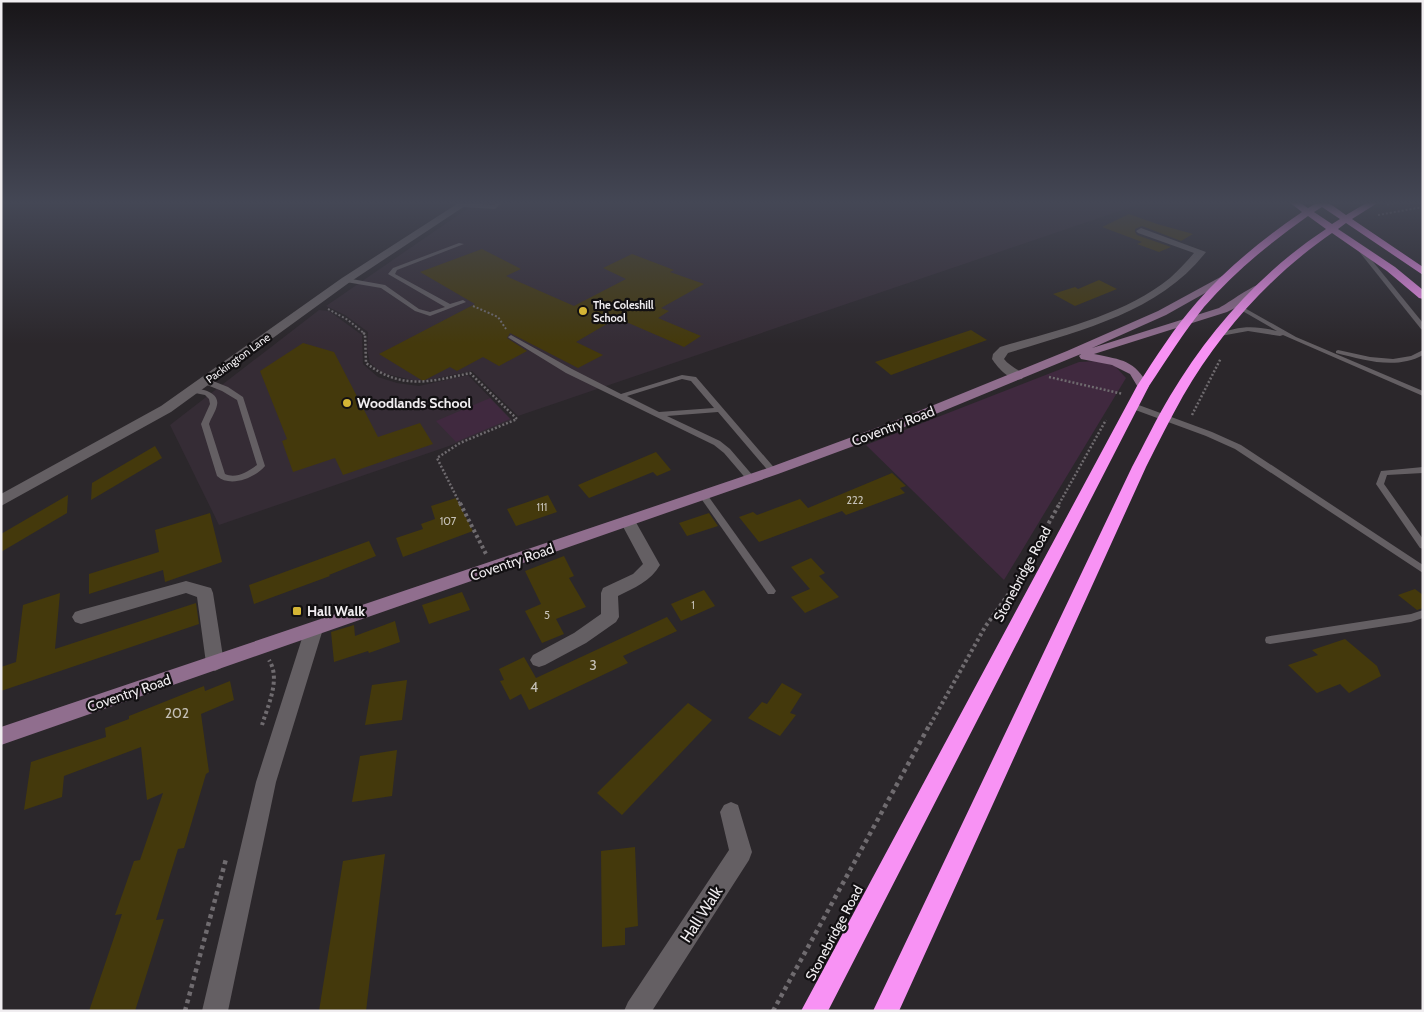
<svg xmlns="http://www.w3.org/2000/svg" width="1424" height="1012" font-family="Cabin,sans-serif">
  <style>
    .built { fill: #352c35 }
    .green { fill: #40293f }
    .building { fill: #44390c }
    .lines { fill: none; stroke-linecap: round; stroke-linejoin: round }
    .path-far3 { stroke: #6f6b6f; stroke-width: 2; stroke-dasharray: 2 2; stroke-linecap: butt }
    .path-far2 { stroke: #6f6b6f; stroke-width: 2.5; stroke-dasharray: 2 2; stroke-linecap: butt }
    .path-far1 { stroke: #6f6b6f; stroke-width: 4; stroke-dasharray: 3 3; stroke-linecap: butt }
    .path { stroke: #6f6b6f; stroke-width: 4.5; stroke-dasharray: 4 4; stroke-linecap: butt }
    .lane { fill: #645f63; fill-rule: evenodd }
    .street { fill: #645f63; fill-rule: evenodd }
    .secondary { fill: #906e8e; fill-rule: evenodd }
    .highway { fill: #f892f4; fill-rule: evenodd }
    .poi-dot { fill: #d4b535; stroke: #121012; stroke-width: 2 }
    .labels { text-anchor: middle; stroke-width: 4.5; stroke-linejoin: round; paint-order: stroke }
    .far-poi-label { font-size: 11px; font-weight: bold; fill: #f0edf0; stroke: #121012; text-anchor: start }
    .far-street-label { font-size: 11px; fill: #f0edf0; stroke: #121012 }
    .number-label { font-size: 11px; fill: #c5c0b7 }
    .poi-label { font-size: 14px; font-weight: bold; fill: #f0edf0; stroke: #121012; text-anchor: start }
    .street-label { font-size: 14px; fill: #f0edf0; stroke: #121012 }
    .near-number-label { font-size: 14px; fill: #c5c0b7 }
    .near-street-label { font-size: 16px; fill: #f0edf0; stroke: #121012 }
  </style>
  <rect width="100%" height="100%" fill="#2b272b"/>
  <!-- built -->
  <g class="built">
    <path d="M477,202h669l-628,214 -46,-45 -48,10 -12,-1 -30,-7 -12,-10 -3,-14 1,-17 -23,-17 -19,-9z"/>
    <path d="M319,310l10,1 33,24 1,29 15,13 19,6 22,3 49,-11 44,45 -63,26 -230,79 -49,-100z"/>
  </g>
  <!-- green -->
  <g class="green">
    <path d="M1097,361l18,5 11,12 -122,202 -138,-135 213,-83z"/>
    <path d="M490,398l20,21 -54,23 -20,-21z"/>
  </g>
  <!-- building -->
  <g class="building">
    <path d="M1129,214l28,10 36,10 -12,7 -39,-15 -7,3v3l2,3 34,12 -12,5 -22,-8 5,-2 -40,-15z"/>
    <path d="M482,249l39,20 -15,7 68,30 52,-27 -23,-11 29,-14 42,16 -4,2 34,12 -43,24 8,3 -11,7 43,18 -17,11 -67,-29 -41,24 27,13 -25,13 -68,-35 -3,5 20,13 -28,15 -16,-9 -26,14 -7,-4 -27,14 -44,-27 96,-50 -55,-32z"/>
    <path d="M1099,280l18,9 -42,17 -22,-12 22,-7 3,2z"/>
    <path d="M971,330l16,10 -96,35 -16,-13z"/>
    <path d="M303,343l31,9 44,85 42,-14 13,21 -90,31 -8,-17 -42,14 -11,-31 5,-2 -27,-68z"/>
    <path d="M155,446l7,12 -71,42 1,-17z"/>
    <path d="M656,452l15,18 -14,6 -4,-4 -64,26 -11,-13z"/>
    <path d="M892,473l14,13 -6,2 5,5 -59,22 -4,-4 -83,31 -20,-25 14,-5 4,3 43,-16 8,9z"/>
    <path d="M68,495l-1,18 -66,39v-18z"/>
    <path d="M548,495l9,17 -41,14 -9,-17z"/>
    <path d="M456,498l17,33 -70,26 -7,-19 27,-9 -2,-5 14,-5 -4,-13z"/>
    <path d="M210,513l12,49 -57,20 -2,-12 -74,24v-20l70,-22 -4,-22z"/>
    <path d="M709,513l9,13 -31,10 -8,-13z"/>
    <path d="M369,541l7,15 -47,19 1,1 -76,28 -5,-19z"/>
    <path d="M564,556l10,20 -5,2 17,29 -30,12 8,15 -22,9 -17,-32 16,-7 -16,-33z"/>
    <path d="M811,558l14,15 -6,3 20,21 -34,16 -14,-16 19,-8 -19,-22z"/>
    <path d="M1415,589l8,6v13l-6,2 -19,-15z"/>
    <path d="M704,590l11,16 -34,15 -10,-17z"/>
    <path d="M462,592l8,18 -41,14 -7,-19z"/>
    <path d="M60,593l-5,56 141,-46 3,21 -198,67v-24l15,-5 7,-57z"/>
    <path d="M667,617l10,14 -54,25 5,7 -99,47 -8,-16 -11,6 -10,-19 4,-1 -5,-11 25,-12 12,21z"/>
    <path d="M395,621l5,21 -31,11 -1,-2 -34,11 -3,-30 23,-7 1,11z"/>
    <path d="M1345,639l32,27 4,10 -32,17 -9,-9 -23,9 -29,-28 30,-10 -6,-5z"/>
    <path d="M407,680l-5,40 -37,5 7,-40z"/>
    <path d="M230,681l4,19 -33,14 8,58 -3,2 -22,74 -6,1 -22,71 8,-1 -29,92h-46l33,-97 -7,1 19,-54 6,-1 23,-67 -16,7 -6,-53 -77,29 -2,21 -38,13 7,-48 75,-25 -1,-9 24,-9v-3l75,-30 1,5z"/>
    <path d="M782,683l20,11 -12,19 6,2 -16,21 -32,-18 14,-16 5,2z"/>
    <path d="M688,703l24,17 -90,95 -25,-22z"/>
    <path d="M397,750l-5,46 -40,6 8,-46z"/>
    <path d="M635,847l3,79 -13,2v17l-23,2 -1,-96z"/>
    <path d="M385,854l-19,157h-47l24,-150z"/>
  </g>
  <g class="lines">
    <!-- path-far3 -->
    <g class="path-far3">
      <path d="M1387,205l9,-3"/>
      <path d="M1378,215l45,-8"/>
      <path d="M473,306l25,11 8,12"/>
      <path d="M328,309l20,11 17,14"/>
    </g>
    <!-- path-far2 -->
    <g class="path-far2">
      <path d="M363,333l2,1 1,29c35,27 64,19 104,10l47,46 -57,24 -23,15 23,46"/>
      <path d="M1049,377l74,17"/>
      <path d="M1192,415l29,-57"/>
      <path d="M1059,504l47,-84"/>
    </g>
    <!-- path-far1 -->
    <g class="path-far1">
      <path d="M460,503l26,51"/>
      <path d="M262,725c6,-20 19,-46 7,-65"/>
      <path d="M930,725l55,-98 25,-35 50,-89"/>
    </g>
    <!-- path -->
    <g class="path">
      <path d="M185,1011l41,-152"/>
      <path d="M773,1011l157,-287"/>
    </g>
    <!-- lane -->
    <g class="lane">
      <path d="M497,202h6l-8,7 -32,-2 -3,-2 3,-2 31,2z"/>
      <path d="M459,243l5,1 -67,26 -2,4 55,30 13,-4 3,2 -36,14 -15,-5 -34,-23 -35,-6 -3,-2 3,-2 39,7 34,24 11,3 15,-5 -57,-33 5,-6z"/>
      <path d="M1357,247h4l62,76v7l-2,-1 -64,-80z"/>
      <path d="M1241,306l55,31 127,54v5l-140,-61 -3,1 -32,-5 -33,6v-2c23,-9 38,-10 62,-4l-38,-22 -1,-1z"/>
      <path d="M511,335l61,34 49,25 61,-19 14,2 81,94 -1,2h-6l-52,-61 -51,4 53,25 10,8 24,28 1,2 -1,2h-6l-24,-28 -10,-8 -148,-72 -57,-35 -1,-1zM682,379l9,2 23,27 -55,4 -32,-16z"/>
      <path d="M1338,350l32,7 23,2 18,-3 12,-6v5c-27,15 -59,5 -87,-2v-2z"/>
      <path d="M202,379h6l20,8 15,10 22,69c-10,12 -35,22 -48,10l-16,-52 9,-20 -1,-5 -4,-4 -15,-3v-4c10,0 30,4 27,17 -1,6 -6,13 -8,19l16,50c11,5 22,-2 32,-9l-20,-65 -15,-9 -20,-8z"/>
      <path d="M1130,404h6l76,28 29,13 182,120v8l-188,-124 -29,-13 -76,-28 -1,-2z"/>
      <path d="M1423,467v6l-36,2 -3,9 39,55v10l-3,-1 -44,-64 5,-13z"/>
      <path d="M703,492l3,1 68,95 2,3 -2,3h-6l-68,-97 -1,-2 1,-2z"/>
      <path d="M1423,610v8l-12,4 -141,22 -4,-1 -1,-3 1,-3 4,-1 141,-22z"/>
    </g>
    <!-- street -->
    <g class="street">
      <path d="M460,202h11l-121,80 -179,130 -170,94v-12l160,-88 181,-128z"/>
      <path d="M1141,228l65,24c-47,61 -128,79 -198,101l-4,6c5,7 15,10 20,17l-2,3c-12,3 -24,-11 -30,-20l1,-5 7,-7c57,-17 123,-31 170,-69 9,-8 17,-17 24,-25l-56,-20 -2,-2z"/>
      <path d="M628,516l5,1 27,48c-9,16 -26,23 -42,31l1,21 -3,5 -30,21 -41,22 -6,2 -6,-2 -3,-5 3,-5 41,-22 27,-19v-21l2,-5 30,-14 10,-10 -23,-43 3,-4z"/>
      <path d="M186,581l25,7 2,5 11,70 -3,5 -6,3 -6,-3 -3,-5 -9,-66 -11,-4 -105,31 -6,-2 -3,-5 3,-5 6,-2z"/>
      <path d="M314,622l6,2 3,5 -47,153 -48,229h-26l54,-229 49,-153 3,-5z"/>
      <path d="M731,802l7,3 14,47 -3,8 -97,151h-28l4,-9 101,-152 -9,-38 4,-7z"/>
    </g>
    <!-- secondary -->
    <path class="secondary" d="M1226,274l5,3 -1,2 -64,36 -74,33 127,-40c10,-5 37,-26 45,-24l1,2 -1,2 -21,16 -16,8 -133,42c29,6 40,6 55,32l-2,3h-8l-9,-15 -18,-9 -31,-6 -2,-3 2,-2 -184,76 -119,44 -777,271v-18l767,-259 119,-44 180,-73 91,-40z"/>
    <!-- highway -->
    <path class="highway" d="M1289,202h10l9,6c17,-11 22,-4 38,7l22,-13h11l-27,17 71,48v8l-77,-52 -8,6 57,38 28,23v9l-4,-1 -32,-27 -55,-38c-61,42 -112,99 -149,163 -13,23 -25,47 -37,71l-247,544h-26l259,-544c13,-24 24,-48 38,-71 39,-66 92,-125 156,-167l-18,-13c-38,27 -74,56 -104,91 -20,25 -37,52 -55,79l-321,625h-27l336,-625c19,-29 37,-58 60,-84 31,-35 67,-64 105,-90zM1322,207l18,12 -8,5 -18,-12z"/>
  </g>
  <!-- sky -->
  <linearGradient id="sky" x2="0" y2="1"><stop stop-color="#181518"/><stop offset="0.59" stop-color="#444755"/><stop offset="1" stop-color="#444755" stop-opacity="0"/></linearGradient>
  <rect width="1424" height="344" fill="url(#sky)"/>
  <!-- markers -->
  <g class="poi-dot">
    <circle cx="583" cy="311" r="5"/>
    <circle cx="347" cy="403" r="5"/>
    <rect x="292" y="606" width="10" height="10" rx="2.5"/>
  </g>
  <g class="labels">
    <!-- far-poi labels -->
    <g class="far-poi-label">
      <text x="593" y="309">The Coleshill<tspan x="593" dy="13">School</tspan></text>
    </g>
    <!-- far-street labels -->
    <g class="far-street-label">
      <text transform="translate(238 358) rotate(-36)" y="4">Packington Lane</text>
    </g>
    <!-- number labels -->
    <g class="number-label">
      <text x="855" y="504">222</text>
      <text x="542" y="511">111</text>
      <text x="448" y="525">107</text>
      <text x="693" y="609">1</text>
      <text x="547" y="619">5</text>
    </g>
    <!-- poi labels -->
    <g class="poi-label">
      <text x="357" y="408">Woodlands School</text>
      <text x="307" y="616">Hall Walk</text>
    </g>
    <!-- street labels -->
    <g class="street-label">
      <text transform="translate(893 426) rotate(-21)" y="5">Coventry Road</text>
      <text transform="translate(512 562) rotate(-19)" y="5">Coventry Road</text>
      <text transform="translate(1022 574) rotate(-62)" y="5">Stonebridge Road</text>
      <text transform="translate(129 693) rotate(-19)" y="5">Coventry Road</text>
      <text transform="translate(834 933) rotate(-62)" y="5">Stonebridge Road</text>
    </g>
    <!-- near-number labels -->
    <g class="near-number-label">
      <text x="593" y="670">3</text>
      <text x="534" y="692">4</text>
      <text x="177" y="718">202</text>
    </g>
    <!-- near-street labels -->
    <g class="near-street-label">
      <text transform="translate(701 914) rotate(-57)" y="6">Hall Walk</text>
    </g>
  </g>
  <!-- border -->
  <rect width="1424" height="1012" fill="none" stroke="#f0edf0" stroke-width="5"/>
</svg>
